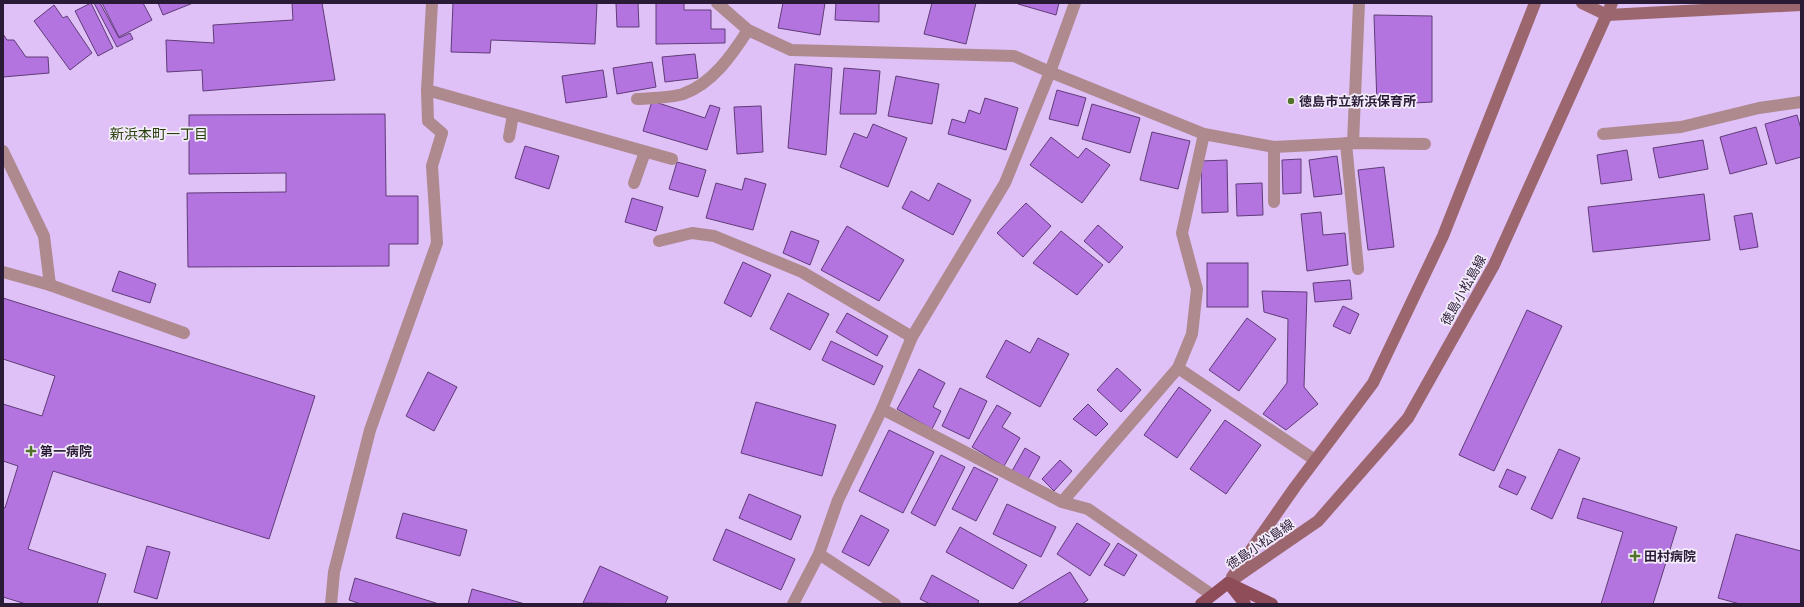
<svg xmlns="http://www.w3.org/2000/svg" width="1804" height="607" font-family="Ubuntu,'Noto Sans JP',sans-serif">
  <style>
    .building { fill: #b374e0; stroke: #603c78 }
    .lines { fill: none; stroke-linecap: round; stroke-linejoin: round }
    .lane { stroke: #ae898e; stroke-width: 12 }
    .street { stroke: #ae898e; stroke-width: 12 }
    .secondary { stroke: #9c666f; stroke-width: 12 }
    .primary { stroke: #8e4d58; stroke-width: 12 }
    .poi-dot { fill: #517228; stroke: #f3ecfa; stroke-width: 1.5 }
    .labels { text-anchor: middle; stroke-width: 3.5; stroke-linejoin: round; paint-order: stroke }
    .poi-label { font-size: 13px; font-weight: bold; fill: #291a35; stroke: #f3ecfa; text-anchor: start }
    .street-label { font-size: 13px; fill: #291a35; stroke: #f3ecfa }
    .neighbourhood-label { font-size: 14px; fill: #293f0b; stroke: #f3ecfa }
  </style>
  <rect width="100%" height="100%" fill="#dfc0f7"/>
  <!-- building -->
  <g class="building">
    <path d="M91,3l22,45 -15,8 -23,-45z"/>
    <path d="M94,3h6l19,35 11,-5 3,6 -16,8z"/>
    <path d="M102,3h41l9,17 -33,17z"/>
    <path d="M158,3h35l-30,12z"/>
    <path d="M292,3h30l13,77 -132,11 -1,-21 -35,2 -1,-32 48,3 -1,-18 80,-5z"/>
    <path d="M453,3h144l-2,41 -104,-4 -1,13 -39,-1z"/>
    <path d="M616,3h22l1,24h-22z"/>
    <path d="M656,3h28v7h27v19h14v14l-69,1z"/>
    <path d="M783,3h42l-5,32 -42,-7z"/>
    <path d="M836,3h43v19l-44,-2z"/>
    <path d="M932,3h44l-10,41 -42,-10z"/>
    <path d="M1018,3h41l-3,12 -38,-11z"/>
    <path d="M54,5l9,13 4,-2 25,37 -22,17 -36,-49z"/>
    <path d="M1374,15l58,1v86l-55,3z"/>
    <path d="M3,34l4,6h7l12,17h22l1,16 -46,4z"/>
    <path d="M695,54l3,24 -33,4 -3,-25z"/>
    <path d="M652,62l4,25 -39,7 -4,-26z"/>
    <path d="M795,64l37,4 -6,87 -38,-7z"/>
    <path d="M844,68l36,3 -4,43h-36z"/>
    <path d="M603,70l4,27 -41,6 -4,-27z"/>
    <path d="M896,76l43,8 -7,40 -44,-8z"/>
    <path d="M1057,90l29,8 -8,28 -29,-7z"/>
    <path d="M985,98l33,10 -12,42 -58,-16 4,-15 13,4 4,-13 11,4z"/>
    <path d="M652,101l53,17 5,-13 10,3 -13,42 -64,-19z"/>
    <path d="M1092,104l48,14 -10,35 -48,-14z"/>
    <path d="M761,106l2,46 -26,2 -3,-47z"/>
    <path d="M385,114l1,82h32v48h-29v22l-201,1 -1,-74 99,-1v-19l-97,1v-59z"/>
    <path d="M1797,115l4,14v28l-25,7 -11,-40z"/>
    <path d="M873,124l34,14 -19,49 -48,-20 14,-34 13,5z"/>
    <path d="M1756,127l11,37 -37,10 -10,-37z"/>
    <path d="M1152,132l38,9 -12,48 -38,-9z"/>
    <path d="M1051,137l27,21 8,-10 24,17 -28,38 -52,-38z"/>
    <path d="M1703,140l5,29 -49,9 -6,-30z"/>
    <path d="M525,146l34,10 -10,33 -34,-11z"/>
    <path d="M1627,150l5,30 -31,4 -4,-29z"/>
    <path d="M1337,156l5,38 -28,3 -5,-37z"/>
    <path d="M1301,159v34l-18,1 -1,-34z"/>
    <path d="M1227,160l1,52 -26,1 -1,-52z"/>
    <path d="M677,162l29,8 -8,27 -29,-8z"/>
    <path d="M1384,167l10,80 -26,3 -10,-80z"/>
    <path d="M745,178l21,6 -13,46 -47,-12 10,-35 26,7z"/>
    <path d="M938,183l33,17 -18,35 -51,-27 9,-17 18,10z"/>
    <path d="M1262,183l1,32 -26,1 -1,-32z"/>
    <path d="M1704,194l6,46 -117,12 -5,-45z"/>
    <path d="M632,198l31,9 -7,24 -31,-9z"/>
    <path d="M1026,203l25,23 -28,31 -26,-24z"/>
    <path d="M1321,212l2,23 22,-2 3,32 -41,6 -6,-57z"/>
    <path d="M1752,213l6,34 -18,3 -6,-34z"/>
    <path d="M1098,225l25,22 -14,16 -25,-22z"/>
    <path d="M847,226l57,34 -25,41 -58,-31z"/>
    <path d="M791,231l28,10 -9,24 -27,-12z"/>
    <path d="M1061,231l42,34 -26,30 -44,-32z"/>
    <path d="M743,262l28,13 -20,42 -27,-14z"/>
    <rect x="1207" y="263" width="41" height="44"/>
    <path d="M119,271l37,13 -6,19 -38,-12z"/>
    <path d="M1350,280l2,19 -37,3 -2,-19z"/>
    <path d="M1262,291l45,1 -3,95 14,17 -32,26 -23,-16 24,-31 1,-64 -24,-7z"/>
    <path d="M788,293l41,21 -19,36 -40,-21z"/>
    <path d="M3,298l312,98 -46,143 -216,-68 -25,78 78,25 -9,30h-71l-23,-7v-90l2,1 13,-42 -15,-5v-57l39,12 13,-40 -52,-17z"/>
    <path d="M1343,306l16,8 -9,20 -17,-8z"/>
    <path d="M1527,310l35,16 -68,145 -35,-16z"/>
    <path d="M847,313l41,23 -11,20 -41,-24z"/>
    <path d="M1247,318l29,21 -37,52 -30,-21z"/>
    <path d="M1038,338l31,16 -29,53 -54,-30 20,-37 24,13z"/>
    <path d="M831,341l52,25 -9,19 -52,-25z"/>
    <path d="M1117,368l24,22 -20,22 -24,-22z"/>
    <path d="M919,369l26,14 -12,24 8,4 -9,18 -35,-20z"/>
    <path d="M428,372l29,15 -23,44 -28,-15z"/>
    <path d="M1179,387l32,23 -34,48 -33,-23z"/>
    <path d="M960,388l27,13 -18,38 -27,-13z"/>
    <path d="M756,402l80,23 -14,51 -81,-23z"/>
    <path d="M1088,404l20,20 -12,12 -23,-17z"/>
    <path d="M997,405l14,8 -9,14 18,11 -16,28 -32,-19z"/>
    <path d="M1225,420l36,25 -35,49 -36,-25z"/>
    <path d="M889,430l45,22 -31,61 -44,-22z"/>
    <path d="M1025,448l15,9 -12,22 -16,-8z"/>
    <path d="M1559,449l21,9 -28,61 -21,-10z"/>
    <path d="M941,455l24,12 -30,59 -24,-13z"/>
    <path d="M1060,460l12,11 -18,20 -12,-12z"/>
    <path d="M974,467l24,12 -22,42 -24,-12z"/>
    <path d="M1507,469l19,8 -9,18 -18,-8z"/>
    <path d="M749,494l52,22 -10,24 -52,-22z"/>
    <path d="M1583,498l94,29 -24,77h-52l22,-72 -46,-14z"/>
    <path d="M1007,504l49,23 -15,30 -48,-23z"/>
    <path d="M403,513l64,17 -7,26 -64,-18z"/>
    <path d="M861,515l28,15 -20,36 -27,-14z"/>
    <path d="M1077,523l33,21 -20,32 -33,-22z"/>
    <path d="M960,527l67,38 -14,24 -67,-37z"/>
    <path d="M726,529l69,30 -14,31 -68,-30z"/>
    <path d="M1736,534l65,17v53h-61l-22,-6z"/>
    <path d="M1118,543l19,12 -13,21 -20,-11z"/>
    <path d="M147,546l23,6 -13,47 -23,-7z"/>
    <path d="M600,566l68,31 -3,7 -82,-1z"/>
    <path d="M1070,572l18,28 -6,4h-65z"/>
    <path d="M932,575l47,26 -2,3h-47l-10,-5z"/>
    <path d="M355,578l84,26h-78l-12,-4z"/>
    <path d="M472,589l53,15h-57z"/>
  </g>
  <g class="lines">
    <!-- lane -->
    <g class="lane">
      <path d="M1346,143l12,126"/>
      <path d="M1274,202v-55"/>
      <path d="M3,272l47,13 134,48"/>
    </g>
    <!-- street -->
    <g class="street">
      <path d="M432,3l-5,87 245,69"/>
      <path d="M717,3l31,27 43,20 223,6 36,16 154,62 70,13 79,-4 72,1"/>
      <path d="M637,99c13,-1 33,-1 46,-5 29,-10 49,-39 65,-64"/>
      <path d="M1603,134l78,-7 78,-19 42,-6"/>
      <path d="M509,137l4,-22"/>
      <path d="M1353,143l6,-140"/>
      <path d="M3,151l41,85 6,49"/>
      <path d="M634,183l11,-31"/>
      <path d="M659,241l33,-8 22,3 88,36 110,65"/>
      <path d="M1178,368l137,92"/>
      <path d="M882,409l180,93 26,7 124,86"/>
      <path d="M1062,502l116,-134 14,-34 5,-45 -15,-56 22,-99"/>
      <path d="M819,554l76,50"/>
      <path d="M331,604l3,-32 36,-142 67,-187 -5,-77 10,-33 -14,-12 -1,-31"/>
      <path d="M793,604l26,-50 19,-54 44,-91 30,-72 93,-154 45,-111 25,-69"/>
    </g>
    <!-- secondary -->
    <g class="secondary">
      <path d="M1582,3l25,12 194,-10"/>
      <path d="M1232,577l63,-90 78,-104 70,-147 92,-233"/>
      <path d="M1228,583l90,-62 90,-103 86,-153 118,-262"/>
    </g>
    <!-- primary -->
    <g class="primary">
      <path d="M1228,583l44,21"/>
      <path d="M1230,585l15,19"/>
      <path d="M1201,604l27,-21"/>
    </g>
  </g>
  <!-- markers -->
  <g class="poi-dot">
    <circle cx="1291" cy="101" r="4"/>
    <path d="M29 445h4v4h4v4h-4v4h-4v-4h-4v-4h4z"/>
    <path d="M1633 550h4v4h4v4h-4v4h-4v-4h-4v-4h4z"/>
  </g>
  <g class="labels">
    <!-- poi labels -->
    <g class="poi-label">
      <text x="1299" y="106">徳島市立新浜保育所</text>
      <text x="40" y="456">第一病院</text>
      <text x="1644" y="561">田村病院</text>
    </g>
    <!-- street labels -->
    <g class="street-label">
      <text transform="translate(1463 290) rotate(-61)" y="5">徳島小松島線</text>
      <text transform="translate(1260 544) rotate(-34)" y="5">徳島小松島線</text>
    </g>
    <!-- neighbourhood labels -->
    <g class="neighbourhood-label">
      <text x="159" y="139">新浜本町一丁目</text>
    </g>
  </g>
  <!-- border -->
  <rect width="1804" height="607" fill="none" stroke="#291a35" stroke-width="8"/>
</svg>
